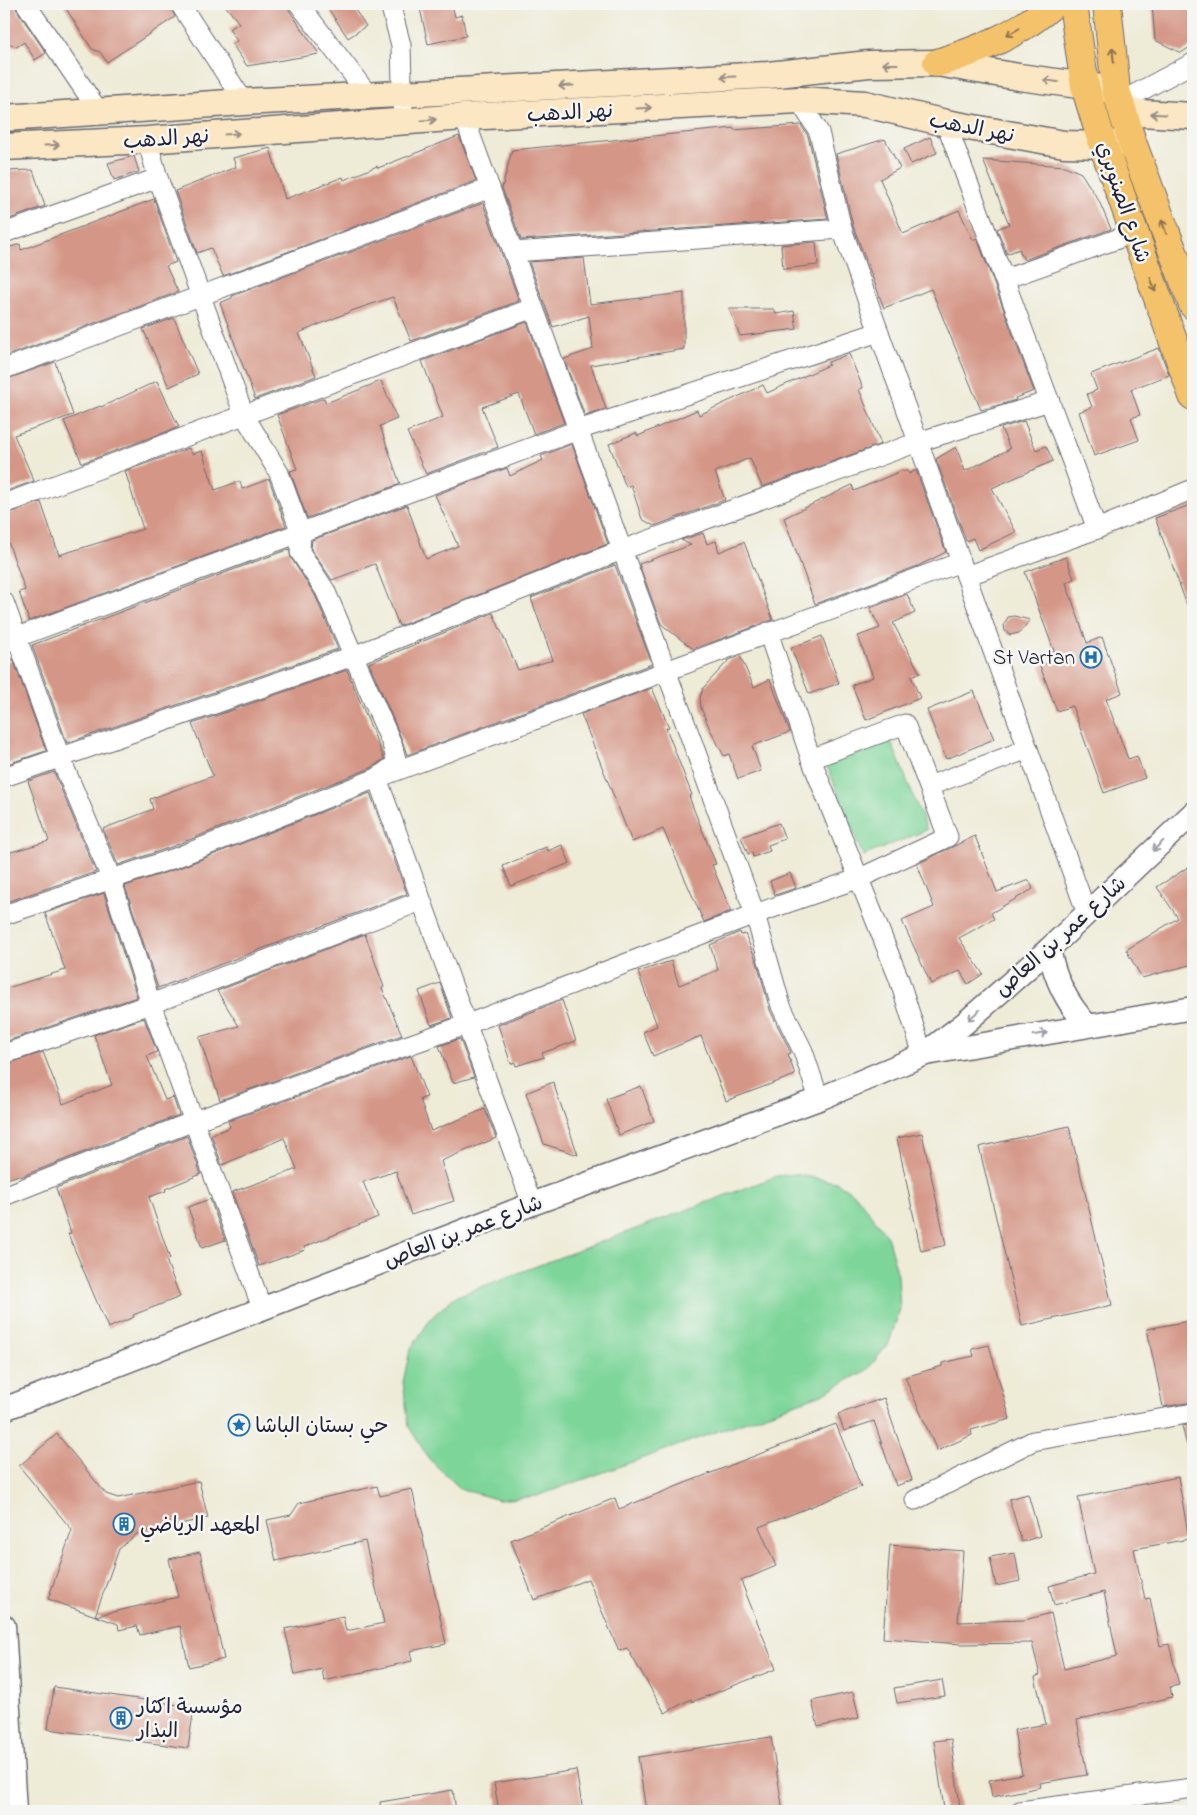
<svg xmlns="http://www.w3.org/2000/svg" width="1197" height="1815" font-family="'Indie Flower','Playpen Sans Arabic',sans-serif">
  <style>
    .green { fill: #7dd599; stroke: #507c6a }
    .building { fill: #d49686 }
    .lines { fill: none; stroke-linecap: round; stroke-linejoin: round }
    .minor-casing { stroke: #696872; stroke-width: 21 }
    .tertiary-casing { stroke: #696872; stroke-width: 25 }
    .secondary-casing { stroke: #696872; stroke-width: 29 }
    .primary-casing { stroke: #696872; stroke-width: 30 }
    .minor { stroke: #fff; stroke-width: 19 }
    .tertiary { stroke: #fff; stroke-width: 22 }
    .secondary { stroke: #fbe7c3; stroke-width: 26 }
    .primary { stroke: #f4c26a; stroke-width: 28 }
    .oneway { stroke: #8b7252 }
    .oneway2 { stroke: #998e86 }
    .oneway3 { stroke: #9c9ca7 }
    .labels { text-anchor: middle; stroke-width: 5; stroke-linejoin: round; paint-order: stroke }
    .street-label { font-size: 21px; fill: #22223b; stroke: #f6f6f2 }
    .poi-label { font-size: 21px; fill: #22223b; stroke: #f6f6f2; text-anchor: start }
  </style>
  <rect width="100%" height="100%" fill="#f6f6f2"/>
  <filter id="ink" filterUnits="userSpaceOnUse"><feTurbulence type="fractalNoise" baseFrequency=".02" numOctaves="2"/><feDisplacementMap in="SourceGraphic" scale="10" xChannelSelector="R" yChannelSelector="G"/><feConvolveMatrix kernelMatrix="1 2 1 2 8 2 1 2 1" color-interpolation-filters="sRGB"/></filter>
  <filter id="wash" filterUnits="userSpaceOnUse"><feTurbulence type="fractalNoise" baseFrequency=".0096" numOctaves="4" result="noise"/><feDisplacementMap in="SourceGraphic" scale="20" xChannelSelector="R" yChannelSelector="G"/><feGaussianBlur stdDeviation="1.12" result="paint"/><feColorMatrix in="noise" values="0 0 0 0 0 0 0 0 0 0 0 0 0 0 0 0 0 1.4 0 .05"/><feComposite in="paint" operator="in"/></filter>
  <g filter="url(#wash)">
    <rect width="100%" height="100%" fill="#eeebd7"/>
    <!-- green -->
    <g class="green">
      <path d="M891,741l36,89 -64,26 -36,-90z"/>
      <path d="M794,1174l42,8 20,13 31,41 11,39 2,34 -11,34 -22,27 -45,24 -285,102 -38,4 -38,-11 -32,-30 -20,-32 -6,-45 7,-32 21,-32 23,-21 323,-121z"/>
    </g>
    <g id="blocks">
      <!-- building -->
      <g class="building">
        <path d="M4,4h11l2,6 29,43 -11,7 -11,-18 -7,5 -13,-6z"/>
        <path d="M63,4h106l6,13 -68,45 -7,-10 -8,-3z"/>
        <path d="M224,4h61l34,50 -72,12 -15,-22 5,-3 -8,-12 10,-6z"/>
        <path d="M338,4h13l15,22 -18,12 -19,-28z"/>
        <path d="M419,4h33l3,13 7,-2 4,21 -38,8z"/>
        <path d="M1152,4h41v41l-12,8 -26,-13z"/>
        <path d="M801,125l7,11 20,83 -307,21 -19,-52 10,-38 222,-22v2z"/>
        <path d="M459,136l17,45 -253,95 -12,-28 -14,5 -22,-62 61,-24 -3,-9 37,-10 15,51 58,-22 1,3 33,-14 1,2z"/>
        <path d="M930,137l7,16 -26,11 -7,-15z"/>
        <path d="M885,139l15,29 -20,11 23,55 56,-24 14,30 4,-2 57,153 -19,7 1,2 -35,10 -50,-121 -47,19 -31,-82 -17,-72z"/>
        <path d="M134,156l5,16 -25,8 -6,-17z"/>
        <path d="M983,160l82,6 16,7 18,28 12,28 -87,31 -5,-11 -12,5 -10,-25 12,-5z"/>
        <path d="M33,170l12,36 -41,15v-50z"/>
        <path d="M154,199l22,63 -10,4 12,26 -174,65v-108l16,-5 1,6z"/>
        <path d="M483,203l36,98 -108,40 -18,-44 -39,13 -55,23 17,43 -61,23 -35,-96 12,-5v-2z"/>
        <path d="M816,242l2,23 -35,4 -2,-24z"/>
        <path d="M584,258l6,46 94,-11v56l-93,16 15,44 -21,7 -21,-57 29,-10 -4,-33 -36,11 -24,-65z"/>
        <path d="M729,309h45l2,5 18,-3 3,18 -57,7z"/>
        <path d="M174,318l24,56 -29,13 -26,-58z"/>
        <path d="M527,322l37,101 -30,11 -15,-40 -37,13 16,40 -72,27 -19,-42 36,-15 -21,-56z"/>
        <path d="M1159,348l10,27 -38,14 9,26 -9,3 8,22 -45,16 -15,-44 13,-5 -5,-13 10,-4 -6,-16z"/>
        <path d="M849,354l14,34 -4,1 22,55 -119,43 -12,-29 -35,14 10,28 -71,26 -12,-7 -11,-34 -5,2 -17,-43 27,-11 2,3 59,-26 2,5 64,-30 4,8 62,-28 -1,-3z"/>
        <path d="M55,362l18,53 -59,20 20,46 -30,11v-112z"/>
        <path d="M157,381l22,46 -97,36 -18,-42 36,-15 1,1z"/>
        <path d="M381,381l16,38 -17,7 20,58 -93,34 -17,-47 7,-2 -20,-54 47,-17 2,5z"/>
        <path d="M1024,421l12,29 10,-4 7,15 -61,27 24,44 -38,18 -5,-12 -7,3 -30,-82 20,-12 9,24 45,-22 -9,-21z"/>
        <path d="M572,444l36,100 -209,82 -24,-62 -43,16 -21,-31 1,-9 95,-35 19,54 32,-13 -23,-51 72,-27 3,8 33,-16 -2,-4z"/>
        <path d="M189,448l3,6 10,-3 13,39 25,-9 2,8 27,-10 17,47 -257,95 -10,-29 6,-2 -21,-60v-15l37,-13 18,53 84,-26 -18,-58z"/>
        <path d="M916,470l30,82 -28,14 -103,38 -31,-86 68,-33 2,6 47,-20h7l1,3z"/>
        <path d="M1193,504v111l-2,1 -36,-98z"/>
        <path d="M703,533l4,11 9,-3 3,11 25,-10 29,78 -80,29 -32,-25 -22,-60 52,-19 -10,-5z"/>
        <path d="M289,549l2,9 24,37 23,54 -271,94 -35,-98z"/>
        <path d="M1066,557l8,22 -8,4 21,60 15,-6 20,56 -16,6 22,60 9,-3 8,22 -41,15 -32,-87 -15,5 -17,-45 17,-7 -32,-87z"/>
        <path d="M615,565l37,99 -245,91 -5,-15 -33,-77 124,-50 25,57 35,-10 -22,-62z"/>
        <path d="M907,594l8,19 -22,10 27,50 -9,3 9,22 -54,22 -14,-35 21,-8 -15,-41 22,-8 -10,-20z"/>
        <path d="M1014,616l16,4 -11,13 -9,2 -5,-4 -1,-6 4,-8z"/>
        <path d="M822,636l17,47 -30,11 -18,-46z"/>
        <path d="M740,656l14,31 16,-8 20,53 -38,14 9,25 -23,8 -9,-25 -5,2 -15,-29 -8,-19 -1,-10 3,-10 26,-28z"/>
        <path d="M13,659l33,92 -42,14v-102z"/>
        <path d="M347,670l37,89 -13,9 -200,79 -53,18 -15,-36 50,-20 -3,-10 63,-23 -21,-52z"/>
        <path d="M652,688l17,39 -3,1 26,67 -3,1 5,14 22,54 -4,1 19,46 -27,11 -41,-93 -31,13 -51,-128z"/>
        <path d="M974,691l20,48 -48,20 -19,-49z"/>
        <path d="M54,772l42,100 -90,30 -2,-7v-41l45,-13 -21,-60z"/>
        <path d="M370,793l37,101 -249,94 -33,-102 54,-18z"/>
        <path d="M779,823l6,16 -17,6 2,6 -17,6 -1,-4 -4,1 -7,-17z"/>
        <path d="M975,836l22,56 32,-12 4,9 -42,24 3,6 -35,19 24,36 -15,10 -8,-13 -29,13 -29,-63 32,-14 -17,-43z"/>
        <path d="M562,845l8,18 -59,23 -8,-20 43,-19 2,4z"/>
        <path d="M1193,864v100l-51,14 -16,-28 52,-32 -21,-31z"/>
        <path d="M790,873l6,15 -21,7 -5,-14z"/>
        <path d="M104,893l33,104 -133,45v-53l61,-19 -20,-57z"/>
        <path d="M740,932l1,3 4,-1 12,28 13,48 21,43 -3,1 7,21 -69,26 -25,-65 -48,20 -10,-24 14,-6 -19,-54 33,-11 8,24 39,-15 -8,-25z"/>
        <path d="M365,934l19,53 -2,1 20,47 -182,65 -21,-63 40,-11 -22,-35z"/>
        <path d="M440,983l12,35 -21,7 -12,-34z"/>
        <path d="M562,1000l14,41 -34,12 2,4 -28,9 -1,-4 -4,2 -13,-39z"/>
        <path d="M144,1018l13,34 -10,4 18,44 8,-3 6,18 -159,62 -1,-2 -15,5v-115l39,-13 20,52 49,-19 -18,-50z"/>
        <path d="M460,1039l14,38 -21,6 -14,-37z"/>
        <path d="M411,1056l16,41 -7,2 11,32 54,-22 11,29 -55,23 13,40 -43,14 -15,-44 -33,11 15,35 -74,30 1,3 -46,16 -27,-74 65,-23 -13,-31 -62,27 -11,-30 19,-8 -2,-6z"/>
        <path d="M553,1082l25,73 -34,-11 -18,-51z"/>
        <path d="M641,1086l13,35 -35,14 -13,-36z"/>
        <path d="M1069,1126l43,179 -90,21 -43,-179z"/>
        <path d="M922,1133l24,112 -25,6 -24,-113z"/>
        <path d="M187,1136l14,38 -36,15 1,2 -17,6 21,62 -4,1 14,37 -47,18 1,2 -26,11 -40,-94 3,-1 -15,-45z"/>
        <path d="M210,1199l15,41 -23,8 -14,-41z"/>
        <path d="M1193,1320v82l-30,5 -16,-78z"/>
        <path d="M989,1345l21,74 -39,11 1,5 -35,16 -32,-74 37,-11v-3l32,-7 -2,-7z"/>
        <path d="M884,1398l28,82 -16,6 -22,-65 -30,10 -6,-17z"/>
        <path d="M836,1424l25,63 -102,40 17,39 -35,15 35,88 -84,33 -1,-3 -26,14 -38,-65 -8,3 -31,-72 -54,21 -23,-60 104,-42 4,11z"/>
        <path d="M1193,1424v21l-6,1 -5,-20z"/>
        <path d="M57,1434l49,60 12,4 81,-17 9,37 -70,15 -19,16 -24,67 83,-19 -9,-38 31,-7 24,107 -35,8 -9,-41 -40,9 -3,-9 -18,4 -1,-6 -70,-25 24,-69 -53,-64z"/>
        <path d="M1178,1477l11,62 -55,10 11,50 5,-1 10,48 9,-2 10,41 -9,2 2,10 -95,23 10,55 -47,8 1,4 -49,10 -3,-17 33,-6 -8,-44 32,-6 -11,-47 5,-2 -8,-32 -71,1 -78,-6 7,-93 73,6 -5,71 67,-2 26,-7 13,56 53,-13 -13,-64 -50,13 -5,-19 45,-12 -16,-77z"/>
        <path d="M377,1486l3,10 32,-7 34,155 -36,7 2,10 -88,20 -2,-12 -27,6 -10,-46 58,-13 3,15 38,-8 -19,-82 -89,20 -9,-41 24,-5 8,-12z"/>
        <path d="M1028,1494l12,42 -18,6 -13,-43z"/>
        <path d="M1015,1553l5,28 -24,5 -6,-29z"/>
        <path d="M942,1680l3,16 -48,7 -3,-15z"/>
        <path d="M54,1687l140,20 -6,41 -140,-19z"/>
        <path d="M853,1692l6,26 -41,9 -6,-26z"/>
        <path d="M771,1737l12,74h-137l-8,-54z"/>
        <path d="M951,1739l9,68 -16,2 -10,-68z"/>
        <path d="M576,1770l7,41h-84l-5,-28z"/>
        <path d="M453,1790l3,21h-75l-1,-9z"/>
      </g>
    </g>
  </g>
  <g filter="url(#ink)">
    <use href="#blocks" fill-opacity="0" stroke="#696872" stroke-width="1"/>
    <g class="lines">
      <!-- minor casing -->
      <g class="minor-casing">
        <g id="minor">
          <path d="M26,4l74,109"/>
          <path d="M180,4l64,98"/>
          <path d="M299,4l70,92"/>
          <path d="M390,4l11,41 2,77"/>
          <path d="M799,100l20,32 23,97 245,685"/>
          <path d="M1120,102l73,-39"/>
          <path d="M464,117l291,797 26,92 22,45 16,48"/>
          <path d="M946,123l151,406"/>
          <path d="M147,140l11,38 86,237 35,58 22,60 -1,19 25,38 67,154 5,19 -20,15 155,426"/>
          <path d="M4,233l154,-55"/>
          <path d="M513,252l329,-23"/>
          <path d="M1005,279l129,-46"/>
          <path d="M4,369l486,-181"/>
          <path d="M4,504l529,-196"/>
          <path d="M966,576l131,-47 96,-40"/>
          <path d="M4,602l56,155 51,121 40,126 111,304"/>
          <path d="M768,632l43,127 88,220 24,76"/>
          <path d="M4,642l574,-212 301,-98"/>
          <path d="M4,777l349,-121 269,-106 296,-108 132,-41"/>
          <path d="M929,786l99,-37"/>
          <path d="M4,915l171,-57 202,-80 584,-216"/>
          <path d="M4,1054l147,-50 270,-103"/>
          <path d="M4,1196l190,-75 271,-96 290,-111 105,-36 88,-41 -43,-113 -94,35"/>
          <path d="M915,1500l118,-59 160,-28"/>
          <path d="M1020,1811l173,-23"/>
        </g>
      </g>
      <!-- tertiary casing -->
      <g class="tertiary-casing">
        <g id="tertiary">
          <path d="M1049,949c6,30 17,53 38,76"/>
          <path d="M926,1054l267,-46"/>
          <path d="M4,1409l528,-205 287,-105 104,-44 42,-32 84,-74 144,-136"/>
          <path d="M4,1626l11,185"/>
        </g>
      </g>
      <!-- secondary casing -->
      <g class="secondary-casing">
        <g id="secondary">
          <path d="M1123,112l70,4"/>
          <path d="M4,118l240,-16 524,-27 101,-11 68,-1 82,14 97,13"/>
          <path d="M4,147l143,-7 317,-23 335,-17 66,4 81,19 118,21 39,1 29,-3"/>
        </g>
      </g>
      <!-- primary casing -->
      <g class="primary-casing">
        <g id="primary">
          <path d="M1073,4l12,82 18,59 90,251"/>
          <path d="M1107,4l9,86 16,52 61,163"/>
          <path d="M937,63c42,-13 83,-29 116,-59"/>
        </g>
      </g>
      <!-- minor -->
      <use href="#minor" class="minor"/>
      <!-- tertiary -->
      <use href="#tertiary" class="tertiary"/>
      <!-- secondary -->
      <use href="#secondary" class="secondary"/>
      <!-- primary -->
      <use href="#primary" class="primary"/>
    </g>
    <!-- one-way arrows -->
    <defs><path id="oneway-shaft" d="M-6 0H5M1.5-3L5.5 0L1.5 3" fill="none" stroke-width="1.6" stroke-linecap="round" stroke-linejoin="round" transform="scale(1.25)"/></defs>
    <g class="oneway">
      <use href="#oneway-shaft" transform="translate(1013 32) rotate(150)"/>
      <use href="#oneway-shaft" transform="translate(1113 55) rotate(-96)"/>
      <use href="#oneway-shaft" transform="translate(1164 227) rotate(-110)"/>
      <use href="#oneway-shaft" transform="translate(1153 285) rotate(70)"/>
    </g>
    <g class="oneway2">
      <use href="#oneway-shaft" transform="translate(890 64) rotate(180)"/>
      <use href="#oneway-shaft" transform="translate(728 77) rotate(177)"/>
      <use href="#oneway-shaft" transform="translate(1051 81) rotate(-172)"/>
      <use href="#oneway-shaft" transform="translate(566 86) rotate(177)"/>
      <use href="#oneway-shaft" transform="translate(644 108) rotate(-3)"/>
      <use href="#oneway-shaft" transform="translate(1158 114) rotate(-177)"/>
      <use href="#oneway-shaft" transform="translate(429 120) rotate(-4)"/>
      <use href="#oneway-shaft" transform="translate(232 134) rotate(-4)"/>
      <use href="#oneway-shaft" transform="translate(52 145) rotate(-3)"/>
    </g>
    <g class="oneway3">
      <use href="#oneway-shaft" transform="translate(1158 846) rotate(136)"/>
      <use href="#oneway-shaft" transform="translate(974 1015) rotate(139)"/>
      <use href="#oneway-shaft" transform="translate(1040 1034) rotate(-10)"/>
    </g>
  </g>
  <!-- icons -->
  <defs>
    <g id="hospital-ring" transform="scale(1.125)"><circle r="9.5" fill="#f6f6f2" stroke="#1f6fb2" stroke-width="1.5"/><path d="M-5-5h3v3.5h4V-5h3V5h-3V1.5h-4V5h-3Z" fill="#1f6fb2"/></g>
    <g id="sight-ring" transform="scale(1.125)"><circle r="9.5" fill="#f6f6f2" stroke="#1f6fb2" stroke-width="1.5"/><path d="M0-6L1.8-2.2L6-1.7L2.9 1.2L3.7 5.4L0 3.3L-3.7 5.4L-2.9 1.2L-6-1.7L-1.8-2.2Z" fill="#1f6fb2"/></g>
    <g id="building-ring" transform="scale(1.125)"><circle r="9.5" fill="#f6f6f2" stroke="#1f6fb2" stroke-width="1.5"/><path d="M-4-6H4V6H1V3H-1V6H-4ZM-2.5-4.3h1.7v1.8h-1.7ZM.8-4.3h1.7v1.8H.8ZM-2.5-1h1.7V.8h-1.7ZM.8-1h1.7V.8H.8Z" fill="#1f6fb2"/></g>
  </defs>
  <g fill-rule="evenodd">
    <use href="#hospital-ring" x="1091" y="657"/>
    <use href="#sight-ring" x="239" y="1425"/>
    <use href="#building-ring" x="124" y="1524"/>
    <use href="#building-ring" x="121" y="1718"/>
  </g>
  <g class="labels">
    <!-- street labels -->
    <g class="street-label">
      <text transform="translate(570 112) rotate(-3)" y="7">نهر الدهب</text>
      <text transform="translate(972 127) rotate(11)" y="7">نهر الدهب</text>
      <text transform="translate(166 138) rotate(-4)" y="7">نهر الدهب</text>
      <text transform="translate(1124 202) rotate(71)" y="7">شارع الصنوبري</text>
      <text transform="translate(1060 936) rotate(-42)" y="7">شارع عمر بن العاص</text>
      <text transform="translate(463 1231) rotate(-21)" y="7">شارع عمر بن العاص</text>
    </g>
    <!-- poi labels -->
    <g class="poi-label">
      <text x="1075" y="664" text-anchor="end">St Vartan</text>
      <text x="255" y="1432">حي بستان الباشا</text>
      <text x="140" y="1531">المعهد الرياضي</text>
      <text x="137" y="1713">مؤسسة اكثار<tspan x="137" dy="24">البذار</tspan></text>
    </g>
  </g>
  <!-- margin -->
  <rect width="1197" height="1815" fill="none" stroke="#f6f6f2" stroke-width="20"/>
</svg>
